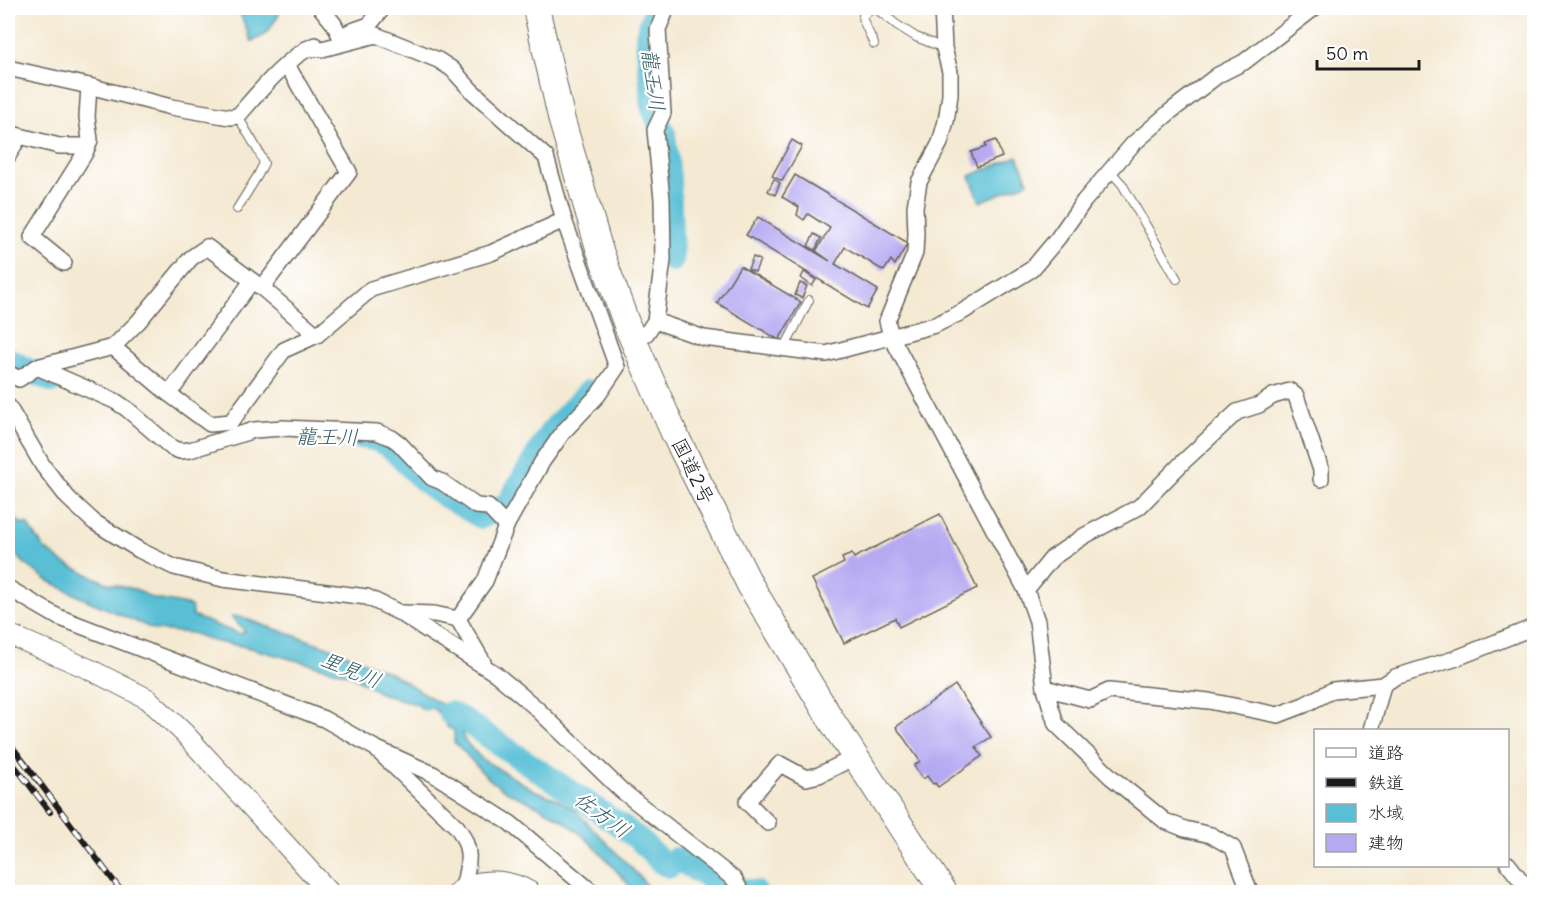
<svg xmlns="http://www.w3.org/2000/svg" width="1542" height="900" font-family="Delius,'Klee One',sans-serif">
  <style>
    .water { fill: #58bfd5; stroke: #3a6e78; stroke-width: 1.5 }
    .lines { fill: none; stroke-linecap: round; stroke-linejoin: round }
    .stream { stroke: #58bfd5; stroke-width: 4 }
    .river { stroke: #58bfd5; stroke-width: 24 }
    .building { fill: #b5a9f2 }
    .service-casing { stroke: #68645c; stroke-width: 10 }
    .minor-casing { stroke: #68645c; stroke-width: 18 }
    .tertiary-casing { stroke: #68645c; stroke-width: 22 }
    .trunk-casing { stroke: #68645c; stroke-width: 28 }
    .service { stroke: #fff; stroke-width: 8 }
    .minor { stroke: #fff; stroke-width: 15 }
    .tertiary { stroke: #fff; stroke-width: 20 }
    .trunk { stroke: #fff; stroke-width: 26 }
    .rail-casing { stroke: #1c1c1c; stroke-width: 6 }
    .rail { stroke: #fff; stroke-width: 4; stroke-dasharray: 11; stroke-linecap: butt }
    .labels { text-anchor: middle; stroke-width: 4.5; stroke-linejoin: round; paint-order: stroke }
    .street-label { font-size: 20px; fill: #1c1c1c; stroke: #fff }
    .water-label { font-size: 21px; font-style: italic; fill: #345d66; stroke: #fff }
  </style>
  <rect width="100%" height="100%" fill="#fff"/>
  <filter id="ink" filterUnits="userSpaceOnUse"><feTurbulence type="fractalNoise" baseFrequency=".0167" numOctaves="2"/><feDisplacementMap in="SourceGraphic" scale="12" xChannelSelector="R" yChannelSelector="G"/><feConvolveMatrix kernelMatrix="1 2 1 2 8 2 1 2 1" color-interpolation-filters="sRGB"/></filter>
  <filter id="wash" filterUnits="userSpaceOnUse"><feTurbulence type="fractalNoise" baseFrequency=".008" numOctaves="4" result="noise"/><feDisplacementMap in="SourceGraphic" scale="24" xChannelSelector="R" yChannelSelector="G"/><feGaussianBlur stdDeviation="1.35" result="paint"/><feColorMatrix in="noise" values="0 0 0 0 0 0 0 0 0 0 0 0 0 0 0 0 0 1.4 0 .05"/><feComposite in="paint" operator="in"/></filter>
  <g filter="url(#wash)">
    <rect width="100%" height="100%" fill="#f4e9d2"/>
    <!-- water -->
    <g class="water">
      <path d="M238,8h44c-7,13 -15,31 -31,33z"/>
      <path d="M1018,156l10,26 -48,20 -10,-26z"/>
      <path d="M8,514l8,3 -8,3 1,1h9l4,3h5l17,24 20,15 43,20 31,7 13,8 40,8 2,10 41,16 6,2 5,-3 -13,-13v-2l8,1 91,31 60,25 73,45 -3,2v11l4,10 17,18 52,31 23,9 19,12 65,67 10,14h-16c-24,-27 -47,-57 -79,-76 -22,-14 -48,-20 -68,-38 -12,-11 -22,-25 -34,-36v-12l-6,-2 -11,-16 -5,-4 -8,2 -8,-6 -36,-11 -29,-18 -109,-29 -26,-4 -24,-9 -37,-3 -73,-32 -35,-18 -23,-17 -16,-16z"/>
    </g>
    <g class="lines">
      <!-- stream -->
      <path class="stream" d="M670,866l43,26"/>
      <!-- river -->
      <g class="river">
        <path d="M656,8l-9,27 6,74 11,25 5,44 3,82"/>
        <path d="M8,359l16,9 29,13"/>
        <path d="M359,437c36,1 42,25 67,45 16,14 37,24 55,35l26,-12 44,-73 37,-40"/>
        <path d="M450,713l12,6 152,102 26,19 22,23 8,3 6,-7 8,1 40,27 31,5"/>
      </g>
    </g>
    <g id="blocks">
      <!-- building -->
      <g class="building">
        <path d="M792,140l10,6 -20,35 -10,-5z"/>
        <path d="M996,140l6,17 -25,10 -6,-15 15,-5 -1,-3z"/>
        <path d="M795,175l113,68 -13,22 -4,-5 -7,11 -39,-24 -10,17 43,26 -11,19 -121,-74 12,-18 72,44 -14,-10 14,-23 -22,-14 -4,6 -7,-5 2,-8 -17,-10z"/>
        <path d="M774,179l6,4 -5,12 -7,-4z"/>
        <path d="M814,234l7,4 -6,12 -7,-4z"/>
        <path d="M753,257l7,3 -5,12 -7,-3z"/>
        <path d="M740,266l61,36 -22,38 -62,-37z"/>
        <path d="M804,272l12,8 -4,6 -11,-8z"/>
        <path d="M800,283l7,3 -5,12 -7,-3z"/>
        <path d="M940,514l37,74 -78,39 -4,-9 -51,25 -32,-64 32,-16 -2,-5 10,-4 2,4z"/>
        <path d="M955,685l36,52 -15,10 6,9 -44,31 -3,-4 -2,1 -6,-8 -4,3 -9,-13 6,-5 -24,-34z"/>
      </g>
    </g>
  </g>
  <g filter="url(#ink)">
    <use href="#blocks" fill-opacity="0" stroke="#68645c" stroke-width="1.5"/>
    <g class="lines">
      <!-- service casing -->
      <g class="service-casing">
        <g id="service">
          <path d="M874,44l-11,-24v-5l8,-6 8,2 18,14 19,12 28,11"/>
          <path d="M1110,171l12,13 55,95"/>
          <path d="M237,209l21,-34 6,-12c-7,-17 -18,-31 -26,-47"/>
          <path d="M784,349l25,-49"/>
        </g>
      </g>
      <!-- minor casing -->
      <g class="minor-casing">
        <g id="minor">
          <path d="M321,8l13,16 6,12"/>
          <path d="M942,8l2,40 6,24v23l-4,26 -6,22 -21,39 -4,25 1,27 -1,19 -28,68 4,15 135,254 11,31 8,67 11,36 55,53 54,44 20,8 26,6 22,13 17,44"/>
          <path d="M349,32l20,-7 14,-17"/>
          <path d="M306,49h16l54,-14 62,25 14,9 19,21 75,67 18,63 53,147 -19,28 -34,36 -22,31 -35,62 -22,57 -27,38 -24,-5 -31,-1"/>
          <path d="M8,68l81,18 82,21 59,10 8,-1c20,-23 49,-59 77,-71"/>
          <path d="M8,133l51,13h29"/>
          <path d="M8,156l11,-19"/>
          <path d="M64,263l-32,-26 53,-84 5,-13 -3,-23 2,-31"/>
          <path d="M655,321l49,17 122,16 109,-29 27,-13 70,-43 26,-31 26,-37 49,-57 38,-33 47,-36 26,-13 70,-54"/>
          <path d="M646,334l9,-13 8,-61 -1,-61 -7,-69 8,-17 -5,-84 9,-21"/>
          <path d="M317,335l54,-46 120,-36 73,-33"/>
          <path d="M113,347l56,47 83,-113"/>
          <path d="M37,367l78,34 12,8 45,39 8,3 10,-1 64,-20 29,-2 94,4 15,6 7,5 33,35 10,4 34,24 12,1 18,19"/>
          <path d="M8,373l11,6 18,-12 76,-20 25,-25 53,-64 16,-11 55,41 87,-116 -62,-107"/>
          <path d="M169,394l41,30 21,-2 53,-72 33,-15 -55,-47"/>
          <path d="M8,406l35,60 25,32 26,24 45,28 35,17 49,12 144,18 33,16 96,61 39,33 86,83 114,90 6,12"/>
          <path d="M8,588l50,29 266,102 51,29 58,26 77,49 82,69"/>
          <path d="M1026,590l26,-32 32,-22 55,-29 43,-44 55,-51 22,-7 14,-9 17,-5 6,5 25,74v9"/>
          <path d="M458,619l25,43"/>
          <path d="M1045,688l45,12 19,-9 100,10 69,14 26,-10 29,-15 50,-5 12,-8 59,-18 80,-32"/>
          <path d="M1371,730l12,-45"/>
          <path d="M378,751l79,76c16,22 12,36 6,61"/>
          <path d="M768,823l-21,-21 33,-38 26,14 13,-3 36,-18"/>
          <path d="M1508,864l22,28"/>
        </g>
      </g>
      <!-- tertiary casing -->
      <g class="tertiary-casing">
        <g id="tertiary">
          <path d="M8,634l81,35 59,30 36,34 145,159"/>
          <path d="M458,892c19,-15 52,-13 72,0"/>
        </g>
      </g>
      <!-- trunk casing -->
      <g class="trunk-casing">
        <path id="trunk" d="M536,8l26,113 37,127 29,80 46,105 76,152 83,138 111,169"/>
      </g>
      <!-- service -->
      <use href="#service" class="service"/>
      <!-- minor -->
      <use href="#minor" class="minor"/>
      <!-- tertiary -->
      <use href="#tertiary" class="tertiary"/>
      <!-- trunk -->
      <use href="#trunk" class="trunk"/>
      <!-- rail casing -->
      <g class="rail-casing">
        <g id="rail">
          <path d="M8,741l114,151"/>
          <path d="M8,757l42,55"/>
        </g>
      </g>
      <!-- rail -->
      <use href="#rail" class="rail"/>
    </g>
  </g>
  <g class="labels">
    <!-- street labels -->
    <g class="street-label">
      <text transform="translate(693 471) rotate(64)" y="7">国道2号</text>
    </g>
    <!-- water labels -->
    <g class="water-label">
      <text transform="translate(653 80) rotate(82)" y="7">龍王川</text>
      <text transform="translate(327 437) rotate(1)" y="7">龍王川</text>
      <text transform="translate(351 670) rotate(23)" y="7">里見川</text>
      <text transform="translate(602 815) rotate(36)" y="7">佐方川</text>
    </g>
  </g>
  <!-- margin -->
  <rect width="1542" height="900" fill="none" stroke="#fff" stroke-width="30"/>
  <!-- legend -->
  <rect x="1314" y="729" width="195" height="138" fill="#ffffff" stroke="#a4a4a4" stroke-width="1.5"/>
  <rect x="1326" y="748" width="30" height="9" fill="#ffffff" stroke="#a4a4a4" stroke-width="1.5"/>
  <text x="1368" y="759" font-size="18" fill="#1c1c1c">道路</text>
  <rect x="1326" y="778" width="30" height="9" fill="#1c1c1c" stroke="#a4a4a4" stroke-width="1.5"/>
  <text x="1368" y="789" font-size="18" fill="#1c1c1c">鉄道</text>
  <rect x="1326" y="804" width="30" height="18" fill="#58bfd5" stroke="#a4a4a4" stroke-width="1.5"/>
  <text x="1368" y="819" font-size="18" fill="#1c1c1c">水域</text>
  <rect x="1326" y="834" width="30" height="18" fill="#b5a9f2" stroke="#a4a4a4" stroke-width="1.5"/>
  <text x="1368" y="849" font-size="18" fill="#1c1c1c">建物</text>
  <!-- scale -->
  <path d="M1317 60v9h102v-9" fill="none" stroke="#1c1c1c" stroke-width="3"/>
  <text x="1326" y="60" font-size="18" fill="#1c1c1c" stroke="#ffffff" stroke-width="4.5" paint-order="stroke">50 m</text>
</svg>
